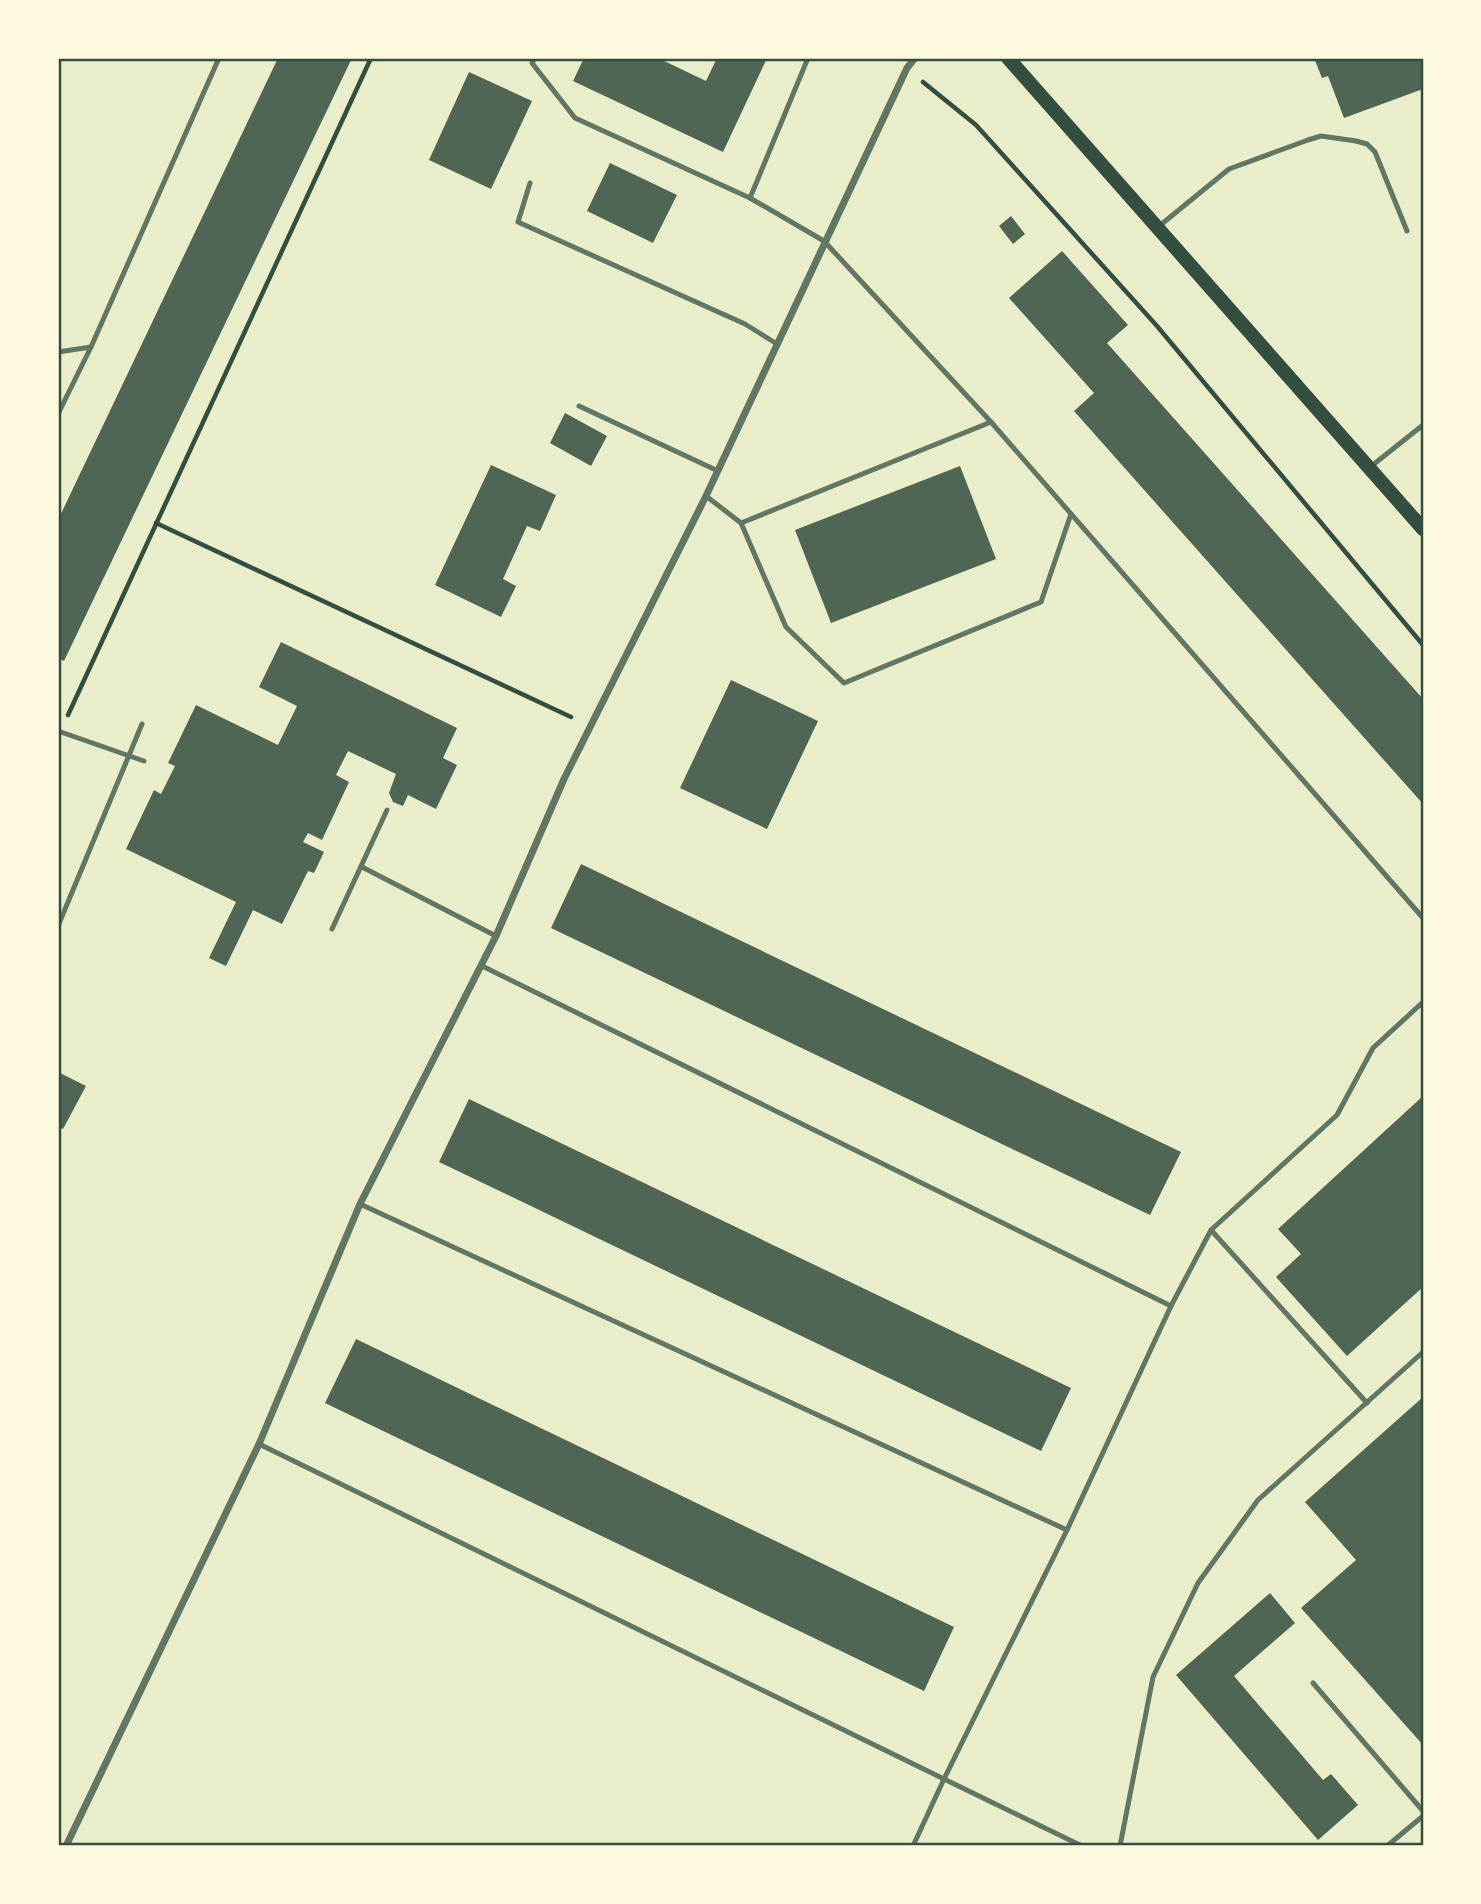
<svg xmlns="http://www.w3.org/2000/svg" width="1481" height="1904" font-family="'Sofia Sans Condensed',sans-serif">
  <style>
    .building { fill: #4f6655 }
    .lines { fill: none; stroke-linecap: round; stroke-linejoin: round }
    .path { stroke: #344e41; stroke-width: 4.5 }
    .service { stroke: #617663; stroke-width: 5 }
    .minor { stroke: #617663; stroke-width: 7 }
    .secondary { stroke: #344e41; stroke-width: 14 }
    .neatline { fill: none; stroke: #344e41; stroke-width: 2.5 }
  </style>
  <rect width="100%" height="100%" fill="#e9edc9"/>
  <!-- building -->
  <g class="building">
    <path d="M278,58h74l-288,603 -6,-3v-138z"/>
    <path d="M584,58h74l48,23 11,-23h50l-44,94 -150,-71z"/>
    <path d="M1314,58h109v31l-79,29 -16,-42 -6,2z"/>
    <path d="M469,72l63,29 -41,88 -62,-29z"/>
    <path d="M610,163l67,32 -24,48 -66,-32z"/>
    <path d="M1011,216l14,18 -12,10 -14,-18z"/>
    <path d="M1062,251l66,74 -21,18 316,356v105l-349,-393 20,-18 -85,-95z"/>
    <path d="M565,413l42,23 -16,30 -41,-23z"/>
    <path d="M491,465l65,30 -16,36 -13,-5 -24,53 13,7 -15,31 -66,-32z"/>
    <path d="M960,466l36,93 -165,64 -36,-93z"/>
    <path d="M281,642l176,86 -14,30 14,7 -21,44 -28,-14 -5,11 -10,-4 -4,-9 7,-19 -48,-23 -12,24 13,7 -27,58 -14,-7 -5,9 21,10 -10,21 -6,-2 -26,53 -29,-14 -27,56 -17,-8 27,-56 -110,-53 28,-59 7,4 14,-28 -7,-3 28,-58 82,40 19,-39 -38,-19z"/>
    <path d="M731,680l87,41 -51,108 -87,-41z"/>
    <path d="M581,864l600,288 -31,63 -599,-287z"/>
    <path d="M58,1072l28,14 -23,43 -5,-2z"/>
    <path d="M1423,1096v191l-76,69 -71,-79 25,-23 -23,-25z"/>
    <path d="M469,1099l602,289 -30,63 -602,-289z"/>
    <path d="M356,1339l598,288 -30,64 -599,-288z"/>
    <path d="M1423,1397v348l-122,-137 55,-48 -51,-58z"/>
    <path d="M1270,1593l25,30 -61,53 89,104 8,-6 27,31 -40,35 -142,-165z"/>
  </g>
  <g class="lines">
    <!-- path -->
    <g class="path">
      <path d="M923,82l53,43 181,201 266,319"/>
      <path d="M156,523l415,194"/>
      <path d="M68,715l303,-657"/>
    </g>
    <!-- service -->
    <g class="service">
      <path d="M535,58l-3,5 43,55 175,80"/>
      <path d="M808,58l-58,140 74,43 167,181 432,496"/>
      <path d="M530,183l-12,39 227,102 32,20"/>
      <path d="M1158,227l71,-58 79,-29 13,-4 35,5 11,3 8,8 32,79"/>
      <path d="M58,352l33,-5 128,-289"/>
      <path d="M579,406l139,65"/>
      <path d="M58,414l33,-67"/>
      <path d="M1369,468l54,-43"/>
      <path d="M706,496l35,27 250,-101"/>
      <path d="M741,523l45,104 58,56 197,-81 30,-88"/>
      <path d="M58,731l86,30"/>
      <path d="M362,867l134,69"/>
      <path d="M58,926l84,-202"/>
      <path d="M332,929l55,-119"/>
      <path d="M482,966l689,340"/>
      <path d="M360,1204l707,326"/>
      <path d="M1211,1230l156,173"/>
      <path d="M259,1444l685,335 123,-249 104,-224 40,-76 126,-115 36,-67 50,-46"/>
      <path d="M1313,1683l110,128"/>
      <path d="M913,1846l31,-67 138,67"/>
      <path d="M1120,1846l33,-169 45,-94 60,-83 165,-148"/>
      <path d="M1387,1846l36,-30"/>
    </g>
    <!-- minor -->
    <path class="minor" d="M66,1846l193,-402 101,-240 136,-268 68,-157 142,-283 201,-428 8,-10"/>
    <!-- secondary -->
    <path class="secondary" d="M1008,58l415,471"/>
  </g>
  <!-- border -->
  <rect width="1481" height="1904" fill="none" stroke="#fefae0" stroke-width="119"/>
  <rect x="60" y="60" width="1362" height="1784" class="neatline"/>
</svg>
